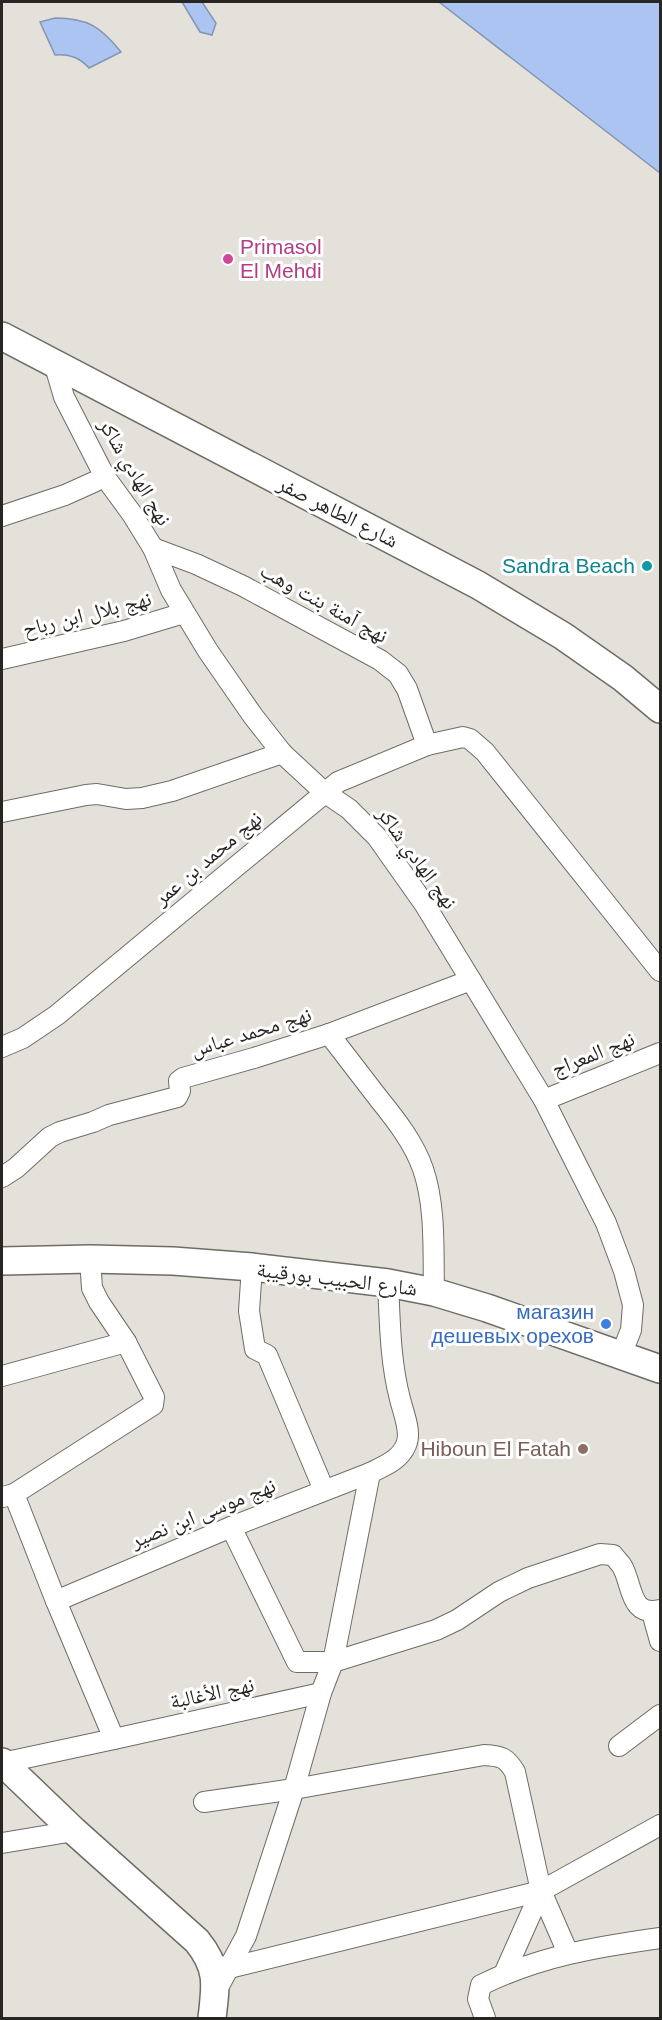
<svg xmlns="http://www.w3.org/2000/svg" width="662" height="2020" font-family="Helvetica,'Noto Naskh Arabic',sans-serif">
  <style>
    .water { fill: #acc4f1; stroke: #8495b3; stroke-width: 1.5 }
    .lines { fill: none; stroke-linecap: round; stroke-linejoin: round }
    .street-casing { stroke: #6f6c66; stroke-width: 22 }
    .secondary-casing { stroke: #6f6c66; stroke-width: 30 }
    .street { stroke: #fff; stroke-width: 20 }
    .secondary { stroke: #fff; stroke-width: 27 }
    .hotel-dot { fill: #d1479c; stroke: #fff; stroke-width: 2 }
    .culture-dot { fill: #0f9aa8; stroke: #fff; stroke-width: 2 }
    .shop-dot { fill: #3f7fe0; stroke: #fff; stroke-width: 2 }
    .education-dot { fill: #8d6e63; stroke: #fff; stroke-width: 2 }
    .labels { text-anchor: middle; stroke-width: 6; stroke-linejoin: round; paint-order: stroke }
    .hotel-label { font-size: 21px; fill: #b23c85; stroke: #fff; text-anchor: start }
    .street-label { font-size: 21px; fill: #272623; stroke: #fff }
    .culture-label { font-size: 21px; fill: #0d838f; stroke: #fff; text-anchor: end }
    .shop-label { font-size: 21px; fill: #366cbe; stroke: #fff; text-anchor: end }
    .education-label { font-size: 21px; fill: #785e54; stroke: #fff; text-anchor: end }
  </style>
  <rect width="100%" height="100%" fill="#e4e1da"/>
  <!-- water -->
  <g class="water">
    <path d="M182,2h20l14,21 -4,12 -12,-3z"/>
    <path d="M439,2h221v171z"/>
    <path d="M55,18c33,0 46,9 66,34l-32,16c-10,-11 -20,-14 -34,-13l-15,-33z"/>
  </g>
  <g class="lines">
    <!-- street casing -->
    <g class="street-casing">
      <g id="street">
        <path d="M55,366l9,31 41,80 27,37 21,34 18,42 37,61 45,65 29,37 42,39 25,17 28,28 48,68 119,195 62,123 18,48 9,34 -2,25 -10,25"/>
        <path d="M2,516l63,-21 40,-18"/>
        <path d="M153,548l43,16 47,22 137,74 18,14 9,15 20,56"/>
        <path d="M2,659l122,-28 60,-18"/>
        <path d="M2,812l84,-17 11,-1 29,5 16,-1 30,-7 110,-38"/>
        <path d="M329,1034c17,22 33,43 50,65 17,21 35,44 44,70 13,38 10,83 11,123"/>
        <path d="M2,1047l21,-9 34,-23 281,-233 89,-37 36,-8 7,2 15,13 175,219"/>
        <path d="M544,1100l116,-47"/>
        <path d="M2,1177l14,-9 34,-31 10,-5 33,-10 16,-7 68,-18 3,-6 -1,-10 4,-3 71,-20 75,-24 142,-54"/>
        <path d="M252,1267l-3,44 6,38 12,6 57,135"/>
        <path d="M2,1376l124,-34 -27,-40 -7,-14 -2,-29"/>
        <path d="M3,1497l11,-3 139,-89 1,-8 -28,-55"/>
        <path d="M231,1527l66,135h36l103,-32 21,-10 42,-28 29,-14 72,-24 13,1c3,4 7,8 9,11 11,19 7,51 38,44"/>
        <path d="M56,1601l175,-74 139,-54"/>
        <path d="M652,1612l8,29"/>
        <path d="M114,1739l207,-46"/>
        <path d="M619,1746l41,-31"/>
        <path d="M2,1763l112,-24 -58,-138 -42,-107"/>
        <path d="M204,1802l90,-13 190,-34c17,1 22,2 31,17l26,119 27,62"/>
        <path d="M2,1843l72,-12"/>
        <path d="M220,1966l9,2 312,-77 119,-66"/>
        <path d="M504,1974l37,-83"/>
        <path d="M215,1993l31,-57 48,-147 27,-96 12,-31 37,-189c14,-7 30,-13 36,-28 6,-13 -3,-33 -6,-46 -10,-38 -10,-77 -12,-116"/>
        <path d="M485,2018l-7,-19 3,-14c59,-29 115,-38 179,-47"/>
      </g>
    </g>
    <!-- secondary casing -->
    <g class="secondary-casing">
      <g id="secondary">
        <path d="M2,336l476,249 85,51 60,42 37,31"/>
        <path d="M2,1261l88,-2 83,2 79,6 136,16 46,9 53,16 173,61"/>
        <path d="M2,1762l72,69 123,110c22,27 19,44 15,77"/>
      </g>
    </g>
    <!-- street -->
    <use href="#street" class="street"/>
    <!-- secondary -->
    <use href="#secondary" class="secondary"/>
  </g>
  <!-- markers -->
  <circle class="hotel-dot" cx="228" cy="259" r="6"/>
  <circle class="culture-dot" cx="647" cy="566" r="6"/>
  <circle class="shop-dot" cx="606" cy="1324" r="6"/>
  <circle class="education-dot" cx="583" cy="1449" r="6"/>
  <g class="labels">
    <!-- hotel labels -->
    <g class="hotel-label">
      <text x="240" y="254">Primasol<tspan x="240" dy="24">El Mehdi</tspan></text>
    </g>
    <!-- street labels -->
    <g class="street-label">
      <text transform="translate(135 472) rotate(59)" y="7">نهج الهادي شاكر</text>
      <text transform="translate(338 512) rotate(27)" y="7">شارع الطاهر صفر</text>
      <text transform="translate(324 603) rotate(29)" y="7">نهج آمنة بنت وهب</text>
      <text transform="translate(87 614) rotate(-14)" y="7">نهج بلال ابن رباح</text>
      <text transform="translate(208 858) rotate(-40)" y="7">نهج محمد بن عمر</text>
      <text transform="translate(417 858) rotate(54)" y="7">نهج الهادي شاكر</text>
      <text transform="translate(251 1032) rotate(-17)" y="7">نهج محمد عباس</text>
      <text transform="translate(593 1054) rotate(-22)" y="7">نهج المعراج</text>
      <text transform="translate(337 1279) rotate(7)" y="7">شارع الحبيب بورقيبة</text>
      <text transform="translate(203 1513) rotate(-22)" y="7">نهج موسى ابن نصير</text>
      <text transform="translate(212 1693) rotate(-12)" y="7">نهج الأغالبة</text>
    </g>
    <!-- culture labels -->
    <g class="culture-label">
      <text x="635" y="573">Sandra Beach</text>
    </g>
    <!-- shop labels -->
    <g class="shop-label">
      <text x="594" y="1319">магазин<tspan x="594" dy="24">дешевых орехов</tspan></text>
    </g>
    <!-- education labels -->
    <g class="education-label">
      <text x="571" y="1456">Hiboun El Fatah</text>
    </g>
  </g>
  <!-- border -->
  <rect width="662" height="2020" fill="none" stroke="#272623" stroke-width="6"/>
</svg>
